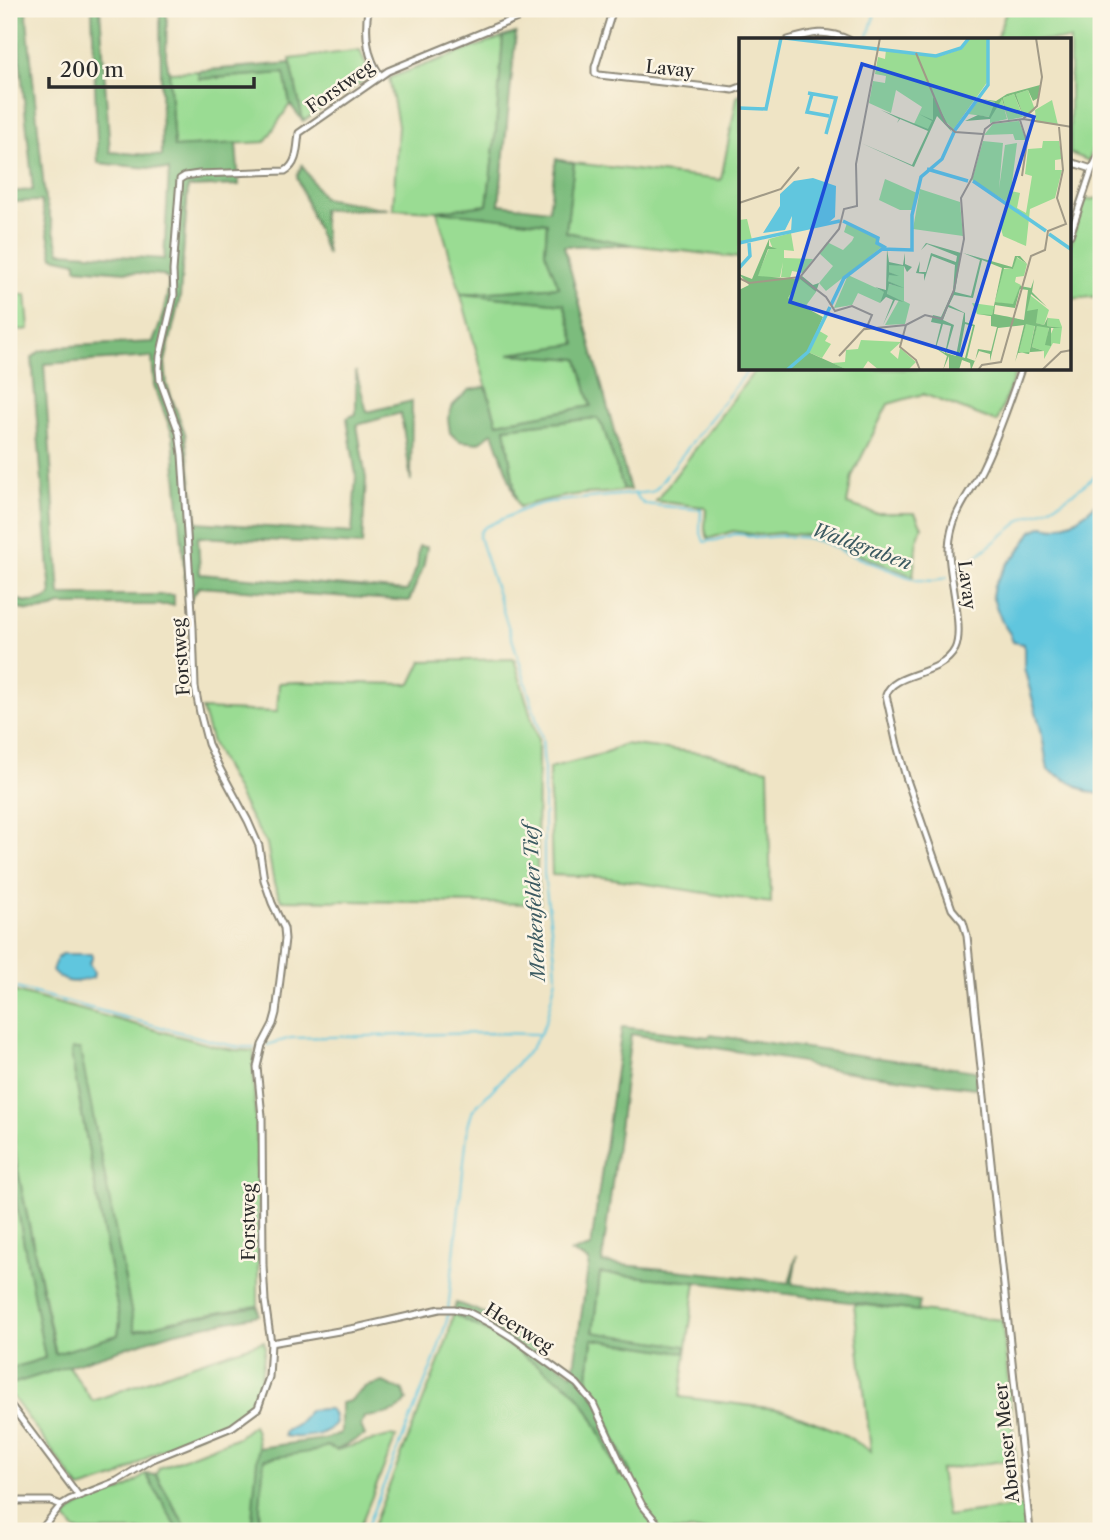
<svg xmlns="http://www.w3.org/2000/svg" width="1110" height="1540" font-family="'Libre Caslon Text',serif">
  <style>
    .green { fill: #9adc93; stroke: #62845f; stroke-width: 2 }
    .forest { fill: #7bbc7d; stroke: #537454; stroke-width: 2 }
    .water { fill: #61c6de; stroke: #467884; stroke-width: 2 }
    .lines { fill: none; stroke-linecap: round; stroke-linejoin: round }
    .stream { stroke: #61c6de; stroke-width: 2 }
    .minor-casing { stroke: #8d8878; stroke-width: 9 }
    .minor { stroke: #fff; stroke-width: 5 }
    .labels { text-anchor: middle; stroke-width: 5; stroke-linejoin: round; paint-order: stroke }
    .street-label { font-size: 18px; fill: #2b2b2b; stroke: #fcf5e5 }
    .water-label { font-size: 19px; font-style: italic; fill: #3b5a61; stroke: #fcf5e5 }
    .inset-river { fill: none; stroke: #61c6de; stroke-width: 3.5 }
    .inset-road { fill: none; stroke: #a19a87; stroke-width: 2 }
    .view { fill: #1d4ed8; fill-opacity: 0.15; stroke: #1d4ed8; stroke-width: 3.5 }
    .inset-edge { fill: none; stroke: #2b2b2b; stroke-width: 3.5 }
  </style>
  <rect width="100%" height="100%" fill="#fcf5e5"/>
  <filter id="ink" filterUnits="userSpaceOnUse"><feTurbulence type="fractalNoise" baseFrequency=".0143" numOctaves="2"/><feDisplacementMap in="SourceGraphic" scale="14" xChannelSelector="R" yChannelSelector="G"/><feConvolveMatrix kernelMatrix="1 2 1 2 8 2 1 2 1" color-interpolation-filters="sRGB"/></filter>
  <filter id="wash" filterUnits="userSpaceOnUse"><feTurbulence type="fractalNoise" baseFrequency=".00686" numOctaves="4" result="noise"/><feDisplacementMap in="SourceGraphic" scale="28" xChannelSelector="R" yChannelSelector="G"/><feGaussianBlur stdDeviation="1.57" result="paint"/><feColorMatrix in="noise" values="0 0 0 0 0 0 0 0 0 0 0 0 0 0 0 0 0 1.4 0 .05"/><feComposite in="paint" operator="in"/></filter>
  <g filter="url(#wash)">
    <rect width="100%" height="100%" fill="#efe4c5"/>
    <!-- green -->
    <g class="green">
      <path d="M1007,9h52l42,10v99l-12,43 -19,-8v-113h-74z"/>
      <path d="M503,37l-7,92 -9,77 -45,5 105,12 -2,29 15,35 -93,7 97,10 13,40 -63,10 64,5 13,47 -94,17c-21,-70 -39,-142 -60,-212l-44,-2 5,-84 -9,-47z"/>
      <path d="M360,50l11,26 -68,45 -13,-62z"/>
      <path d="M198,71l1,8 86,-6 5,31 -25,38 -91,5 -5,-75z"/>
      <path d="M741,94v164l-108,-13 -67,-13 8,-69 147,17 16,-83z"/>
      <path d="M1101,198v98l-31,3v-54l14,-45z"/>
      <path d="M26,294l3,35 -20,3v-36z"/>
      <path d="M756,369h261l-20,53 -74,-28 -35,10 -36,72 -5,28 28,9h40l7,14 -5,14 -4,35 -69,-27 -15,-8 -22,-6 -27,-2 -21,2 -26,-4 -25,8 -3,-10 1,-20 -3,-2 -47,-6z"/>
      <path d="M597,418l6,9 21,63c-15,4 -29,3 -44,4 -22,3 -41,7 -61,13l-3,-8 -11,-71z"/>
      <path d="M514,659l24,81 -1,130 3,34 -259,-4 -7,-16 -7,-40 -16,-25 -39,-76 -10,-34 75,3 2,-29 18,-1 114,2 11,-23z"/>
      <path d="M624,744l86,10 41,12 17,3 3,134 -169,-26 -50,-2 -3,-107 53,-14z"/>
      <path d="M9,990l209,57 17,3 19,1c-2,32 2,64 3,97 2,52 1,105 1,158l-85,15 -38,11 -55,-282 -7,-1 -2,5 49,268 -2,13 -62,19 -39,-188 -8,-70z"/>
      <path d="M11,1173l34,185 -36,11v-195z"/>
      <path d="M600,1273l96,9 -16,115 104,13 56,22 31,19 -17,-147 148,16 14,139 -76,11 7,46 74,-10 3,6 2,19h-655l67,-167 10,-27 5,-23 36,18 81,55c24,24 35,59 49,89l-21,-75 -11,-15z"/>
      <path d="M264,1341l1,6 -5,37 -8,20 -22,18 -76,31 -36,24 -38,12 -71,-97v-7l59,-19 25,35 92,-34z"/>
      <path d="M253,1425c11,21 2,81 -2,106h-63l-32,-56 3,-7 79,-31z"/>
      <path d="M389,1436l7,1 -38,94h-100l5,-73 52,-7 12,-5 10,4z"/>
      <path d="M146,1474l33,57h-103l-10,-12c8,-17 39,-22 56,-29 8,-3 16,-10 24,-16z"/>
    </g>
    <!-- forest -->
    <g class="forest">
      <path d="M15,9h11l19,190 15,53 104,7 5,-89 -71,-7 -6,-154h8l10,143 52,4 -2,-147h7l-1,48 3,15 5,75 62,-4 3,42 -51,2 -8,110 -15,65 2,23 18,48 12,89 155,11 4,-57 -9,-58 9,-4v-43l11,41 45,-11 -1,80 -10,-68 -44,12 9,54 -4,66 -164,-8 2,37 207,17 10,-24 2,-21 8,1 -4,21 -14,33 -210,-14 -12,17 -14,-168 -19,-51 -2,-28 -108,7 16,231h114v10h-114c-18,8 -34,8 -51,0v-8c14,5 29,9 42,-2l-19,-237 8,-7 29,-5 84,-4c9,-20 14,-39 16,-62l-6,-5 -87,-7v-6l-23,-5 -12,-56 -32,1v-10l24,-2z"/>
      <path d="M516,33l-17,171 50,6 7,-51 18,4 -8,69 67,13 -69,1 66,244h-6l-21,-63 -6,-9 -92,10 11,71 -23,-67 -14,11 -19,-2 -10,-8 -2,-15 5,-13 16,-15 17,-3 11,36 94,-17 -13,-47 -69,-5 67,-10 -12,-40 -103,-10 98,-7 -14,-35 2,-29 -110,-12 50,-6 9,-76 7,-92z"/>
      <path d="M291,63l12,58 -13,-17 -6,-31 -85,6 -1,-8z"/>
      <path d="M302,165l21,33 65,11 -66,1 5,45 -30,-78z"/>
      <path d="M622,1027l87,10 1,-2 266,36v17l-165,-21 -9,-5 -171,-28 -29,229 124,12 63,8 8,-28 -5,29 128,17 -2,10 -222,-29 -96,-9 -7,59 93,14 -1,7 -93,-14 -5,47 11,15 33,73 -12,2c-14,-30 -25,-65 -49,-89l-81,-55 -36,-18 3,-11c46,12 78,48 117,71l16,-113 -18,-9 20,-5z"/>
      <path d="M72,1049h8l55,282 38,-10 85,-15 1,9 -84,17 -166,53v-16l36,-11 -34,-184h-2v-6l8,-2 38,188 63,-19 2,-13 -49,-268z"/>
      <path d="M383,1382l20,9 4,9c-10,15 -26,15 -43,17l-3,9 4,9 -28,15 -10,-4 -12,5 -51,8 -6,72h-7l7,-83 66,-9 17,-6v-30l9,-2 15,-14z"/>
      <path d="M146,1474l10,1 32,56h-9z"/>
    </g>
    <!-- water -->
    <g class="water">
      <path d="M1101,499v295l-13,-2 -40,-22 -7,-40 -17,-62v-24l-11,-2 -3,-8 -8,-12 -10,-26 2,-10 13,-22 10,-10 15,-23 11,-5 12,2 17,-6 16,-11z"/>
      <path d="M62,954h30v5l-3,4 5,10 -1,5c-19,5 -26,7 -41,-7 2,-7 4,-13 10,-17z"/>
      <path d="M324,1409h6l3,4 2,10c-8,14 -37,16 -51,13v-4c4,-4 11,-6 15,-10 13,-12 4,-12 25,-13z"/>
    </g>
    <g class="lines">
      <!-- stream -->
      <g class="stream">
        <path d="M867,40l9,-31"/>
        <path d="M635,495l9,9 57,6 -1,20 4,12 13,-2 18,-6 11,1 12,3 24,-2 26,2 17,5 18,9 73,28 19,1 12,-4"/>
        <path d="M954,574l69,-55c8,-4 18,-6 26,-11 19,-10 36,-23 52,-37"/>
        <path d="M9,986l211,57 19,4h17"/>
        <path d="M267,1045l24,-7 192,-5 55,1"/>
        <path d="M365,1531l70,-173 12,-38 21,-195 5,-15 56,-59 11,-17 6,-13 10,-43 -1,-20 -11,-84v-105l-2,-31 -23,-78 -40,-123 1,-5 5,-5 44,-20 20,-5 102,-10 4,-2 94,-121"/>
      </g>
    </g>
  </g>
  <g filter="url(#ink)">
    <g class="lines">
      <!-- minor casing -->
      <g class="minor-casing">
        <g id="minor">
          <path d="M368,9c-3,22 -2,47 12,66"/>
          <path d="M613,9l-18,58v6l4,2 126,14 8,1 8,-3"/>
          <path d="M788,40c24,-7 38,-11 61,0"/>
          <path d="M1070,162l22,7 -22,66"/>
          <path d="M1092,169l9,-18"/>
          <path d="M1021,369c-11,32 -22,65 -37,96 -14,31 -33,46 -35,83 -1,26 16,81 6,101 -14,28 -62,22 -69,46l11,50 9,32 46,132 11,13 4,14 63,595"/>
          <path d="M271,1343l85,-15 84,-19h14l14,3 23,12 24,15 62,45 16,19 35,75 14,27 22,26"/>
          <path d="M9,1403l69,92"/>
          <path d="M9,1501h42l10,4"/>
          <path d="M40,1531l21,-26 8,-5 48,-19 36,-22 79,-32 26,-19 11,-31 2,-34 -6,-42 -2,-36 -1,-149 -5,-49 5,-22 11,-21 3,-11 9,-74 -1,-11 -12,-25 -8,-23 -5,-34 -11,-25 -28,-52 -12,-25 -8,-31 -5,-26 -2,-59 -11,-173 -3,-22 -19,-53 -1,-12 1,-12 14,-61 -1,-24 7,-92 5,-3 14,-2 86,-3c13,-7 12,-24 14,-38l89,-62 151,-62"/>
        </g>
      </g>
      <!-- minor -->
      <use href="#minor" class="minor"/>
    </g>
  </g>
  <g class="labels">
    <!-- street labels -->
    <g class="street-label">
      <text transform="translate(670 69) rotate(6)" y="6">Lavay</text>
      <text transform="translate(340 87) rotate(-35)" y="6">Forstweg</text>
      <text transform="translate(967 585) rotate(83)" y="6">Lavay</text>
      <text transform="translate(181 657) rotate(-94)" y="6">Forstweg</text>
      <text transform="translate(249 1222) rotate(-90)" y="6">Forstweg</text>
      <text transform="translate(519 1328) rotate(32)" y="6">Heerweg</text>
      <text transform="translate(1007 1443) rotate(-96)" y="6">Abenser Meer</text>
    </g>
    <!-- water labels -->
    <g class="water-label">
      <text transform="translate(862 546) rotate(20)" y="7">Waldgraben</text>
      <text transform="translate(534 903) rotate(-93)" y="7">Menkenfelder Tief</text>
    </g>
  </g>
  <!-- overview -->
  <g transform="translate(739 38)">
    <rect width="332" height="332" fill="#efe4c5"/>
    <path d="M231,0h17l1,43 -35,49 -14,-17 -6,-15 3,15 -7,17 -15,-6 8,-17 -26,-17 -5,23 -22,-10 4,-22 12,2 1,-7 -11,-2 3,-17 7,2 1,-9 54,6 22,-7zM289,52l7,20 17,-10 6,25 -22,-3 -1,-12 -11,8 -8,-24zM275,56l9,23 -15,3 -5,-22zM263,61l5,20 -17,4v-6l-22,-3 11,-14 17,2zM280,83l7,19h-11l-2,-6 -29,1 9,-11zM244,103l20,2 -4,46 6,-44 12,-2 -6,48 9,2 -3,15 9,5 6,-37 -7,-2 3,-25 14,-1 1,-7h16l3,18 -7,1v10h7l-7,28 -25,11 -4,37 -23,-10 -3,-11 7,-23 -35,-22zM146,141l32,14 -4,17h-13l-21,-10zM181,151l40,13 3,34 -50,-7zM8,181l5,21 -13,3v-23zM108,185l30,15 -1,5 7,3 -57,45 -7,-8 14,-17 -14,-13 8,-11 16,8 9,-9 2,-4 -10,-5zM52,195l3,18 -10,-1v8l29,1 -10,14 -11,-2 -2,7 -9,-1 2,-15 -3,15h-23l12,-29 4,1 -4,-10zM277,219l11,7 -3,12 -8,1 -1,5 6,3 -8,20 -18,-3 8,-33h10zM150,226l15,2v35l6,3 -5,20 -20,1 14,-25 -12,-5 1,-11 10,2 -10,-5v-7l7,1 -6,-3zM109,237l37,17 -5,11 -22,-10 -6,12 -18,3zM61,240l16,14 -11,15 -17,-9zM291,257l19,15 -5,15 -9,-2v-10l-9,-2zM233,265l22,3 -2,9 18,2 -2,9 -16,-2v-8l-15,-2zM309,280l11,1 3,8 -2,17 -7,-1 -9,16v-8l-12,-4 5,-22 12,2 -3,18 8,-18 -7,-1zM287,285l9,2 -6,29 -10,-2zM77,291l12,7 -3,5 6,3 -9,14 -14,-6zM122,302l40,2 -11,10 8,7 2,-11 16,14 -8,8h-29l-11,-9 -6,9h-14l-16,-7 13,-1 1,-12 12,-1z" fill="#9adc93"/>
    <path d="M301,47l-2,13 -5,3 -5,-11 -12,4 8,24 -10,-24 -11,4 5,22 -6,-21 -12,20 -25,2 13,-6 11,2 6,-15 -14,-3 15,2 11,-7zM194,59l19,35 -15,-16 -23,51 -53,-24 51,22 16,-34 -28,-12 -3,4 2,-4 -18,-9 47,19 4,-8 -13,-7 14,6zM30,201v7l8,3h-9l-10,27 40,3 4,-3 11,9 6,-2 -3,9 -16,-13 -12,19 35,19 -15,35 40,18h-109v-80l10,-5 -10,-11 13,5zM187,205l35,10 -6,39 16,4 9,-36 -17,-7 49,14 3,-11h5l7,8 -10,-7 -4,12 -9,-1 -9,34 18,2 7,-18 11,2 3,-9 -2,13 15,15 -16,-13 -4,17 11,-2 -2,14 8,2 4,-8 -1,9 15,2h-11v18l-6,-1 4,-17 -12,-2 -5,21 12,4 -26,2 -3,9 9,-37 -26,3 -8,33v-7l-11,-3 -8,19 -1,-7 -8,-3 -3,10h-10v-14l-6,14 4,-14 -12,-8 6,-24 -10,-2 2,-7 8,2 12,-26 2,-26 -23,-9 -8,25v-7l-8,-1 4,-12 -1,11h7l5,-19 25,9 1,-6 -30,-12 -6,6zM243,222l20,8 -10,47 -15,-1 14,2v10l6,1 -6,24 -13,-2 -3,12 -8,-3 8,-33 -10,-3v-9l-16,-8 5,-10 19,3zM281,251l8,1 -4,30 -30,-6 1,-9 20,3zM209,269l16,6 -8,43 -10,-3 8,-28 -11,-5zM204,286l8,2 -6,27 -9,-5zM226,286l8,2 -8,32 -6,-2zM287,286l9,2 -6,28 -10,-2zM148,211l2,13 14,3 2,-12v11l7,3 -5,5 -3,-6 -15,-1v7l10,4 -10,-1 -1,6 16,7 -15,-4 -2,10 17,8 -9,-2 -12,25 10,-25 -7,-3 -6,6 4,-11 -9,-5 11,3z" fill="#7bbc7d" fill-rule="evenodd"/>
    <path d="M74,140l23,8 -1,31 -8,7 -36,7 1,-15 -7,14 -22,3 17,-27v-12l14,-13z" fill="#61c6de"/>
    <path class="inset-river" d="M46,0l151,18 25,-8 8,-10M69,55l28,5 -10,36M73,56l-5,18 22,4M0,70l27,1 15,-71M188,131l41,12M234,143l73,50M104,183l35,17 -1,5 9,5M310,196l23,16M0,205l101,-22M0,230l11,-12 -1,-13M92,267l13,-27 38,-29 30,1v-35l9,-38 21,-18 13,-29 33,-45v-47M48,332l21,-18 22,-45"/>
    <path class="inset-road" d="M141,0l-24,126 1,42 -13,3 -5,20 -39,48 26,20 9,14 17,-5 20,9 -6,14 40,-4 19,-10 17,4 12,-29 10,-51 -3,-41 11,-20 13,-49 8,-6 30,-4 14,-13 5,-29 -6,-39M177,15l29,70 10,9 28,2M284,81l49,8M281,82l7,22 -5,34M0,165l42,-14 18,-22M0,240l10,5 51,-6M167,287l-6,22 16,13 4,10M100,318l26,-28M239,332l4,-5 19,-3 30,-106 14,-6 3,-19 18,-7 -9,-26 6,-28 -4,-43M303,332l19,-18 11,-2"/>
    <path class="view" d="M123,26l172,53 -73,238 -171,-53z"/>
    <rect width="332" height="332" class="inset-edge"/>
  </g>
  <!-- margin -->
  <rect width="1110" height="1540" fill="none" stroke="#fcf5e5" stroke-width="35"/>
  <!-- scale -->
  <path d="M49 77v10h205v-10" fill="none" stroke="#2b2b2b" stroke-width="3.5"/>
  <text x="60" y="77" font-size="21" fill="#2b2b2b" stroke="#fcf5e5" stroke-width="5" paint-order="stroke">200 m</text>
</svg>
